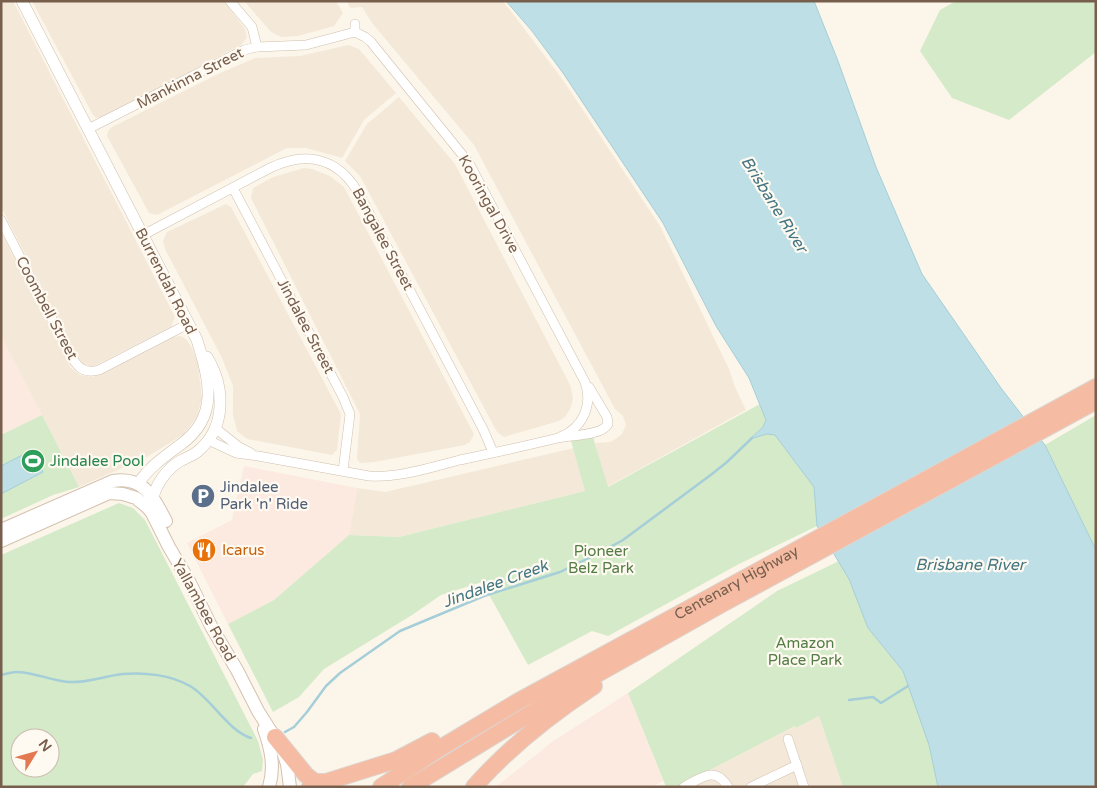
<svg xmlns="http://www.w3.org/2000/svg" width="1097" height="788" font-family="'Varela Round',sans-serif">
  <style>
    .residential { fill: #f4e9d9 }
    .commercial { fill: #fce9df }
    .green { fill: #d5eac8; fill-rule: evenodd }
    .water { fill: #bedfe6; stroke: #a5ced8 }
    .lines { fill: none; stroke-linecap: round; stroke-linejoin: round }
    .stream { stroke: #a5ced8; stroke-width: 2.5 }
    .minor-casing { stroke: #cfbfaf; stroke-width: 10 }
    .tertiary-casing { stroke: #cfbfaf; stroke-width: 12 }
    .secondary-casing { stroke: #d4c1af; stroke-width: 14 }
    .motorway-casing { stroke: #dcd5d1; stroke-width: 18 }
    .minor { stroke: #fff; stroke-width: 9 }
    .tertiary { stroke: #fff; stroke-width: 11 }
    .secondary { stroke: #fff; stroke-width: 12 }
    .motorway { stroke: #f5bca3; stroke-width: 16 }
    .labels { text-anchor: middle; stroke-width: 4.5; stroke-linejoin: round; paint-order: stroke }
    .street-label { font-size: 15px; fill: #775e4d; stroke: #fffaf1 }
    .leisure-label { font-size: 15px; fill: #27864d; stroke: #fffaf1; text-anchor: start }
    .service-label { font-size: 15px; fill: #4e5e75; stroke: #fffaf1; text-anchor: start }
    .food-label { font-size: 15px; fill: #c56008; stroke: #fffaf1; text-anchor: start }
    .park-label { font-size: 15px; fill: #547d45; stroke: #fffaf1 }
    .water-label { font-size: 16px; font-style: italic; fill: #437683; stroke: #fffaf1 }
  </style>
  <rect width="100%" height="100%" fill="#fcf6ea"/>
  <!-- residential -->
  <g class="residential">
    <path d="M1,1h12l162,316 -4,10 -79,40 -9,-3 -4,-4 -78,-153z"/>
    <path d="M32,1h192l21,28 2,8 -5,7 -7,4 -129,68 -10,2 -3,-3z"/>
    <path d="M244,1h92l7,12 -9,13 -36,10 -17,1 -10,-5z"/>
    <path d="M347,1h156l60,79 97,146 69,143 6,18 11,23 -139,77 -12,-44 16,-1 11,-8 4,-9 -3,-9 -8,-7 -141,-264 -102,-122 -10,-16 -12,1z"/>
    <path d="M348,45l11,4 37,44 -32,27 -22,38 -36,-10h-19l-130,67 -8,-2 -42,-77 1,-5 4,-4 106,-53 37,-16 45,-2z"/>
    <path d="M399,97l56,67 113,217 3,7 2,11 -3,10 -5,8 -6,4 -55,16 -7,-5 -137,-256 -15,-15 22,-37z"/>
    <path d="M304,168l8,1 18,7 14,11 130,247 -4,8 -5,3 -91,17 -14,1 -3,-4 3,-45 -109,-216 2,-10 20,-11z"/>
    <path d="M226,204l5,3 13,24 97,183 -4,36 -5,5 -85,-16 -10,-8 -4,-16v-29l-11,-28 -57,-109 -2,-8 4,-9z"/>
    <path d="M1,232l70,136 9,7 13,2 9,-4 72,-36 7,-1 5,3 6,9 6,16 4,34 -5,19 -13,17 -37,23 -68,30 -78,-151z"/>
    <path d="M574,448l11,43 -186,46 -50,-2 8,-47 28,4z"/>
    <path d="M819,716l24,71h-166l118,-61 1,2z"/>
  </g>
  <!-- commercial -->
  <g class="commercial">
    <path d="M1,336l41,79 -41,20z"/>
    <path d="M244,466l113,22 -8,47 -75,65 -46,24 -41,-81 45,-23z"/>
    <path d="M628,693l35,88 -11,6h-156l56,-45z"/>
  </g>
  <!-- green -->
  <g class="green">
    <path d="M956,1h140v51l-87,68 -57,-22 -32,-47 20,-41z"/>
    <path d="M760,404l6,16 -3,7 -12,11 16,-4 8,1 39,52 3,39 -78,38 -131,72 -16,-5 -64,34 -46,-83 -41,13 -29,20 -88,54 -25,28 -26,15 -45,-88 46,-24 75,-65 50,2 186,-46 -14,-50 22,-4 15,50z"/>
    <path d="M42,415l37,72 -26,8 -52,24v-84z"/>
    <path d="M1096,415v135l-51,-105z"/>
    <path d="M119,503l14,5 12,12 113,221 5,19 -1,11 -9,3 -10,13h-242v-232zM20,738h30v30h-30z"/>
    <path d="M839,561l10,18 19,49 35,43 26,74 9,42h-95l-24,-71 -23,12 -1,-2 -118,61h-11l-38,-94 149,-102z"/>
  </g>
  <!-- water -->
  <g class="water">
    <path d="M506,1h308l24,60 38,106 46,107 79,114 44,57 51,105v237h-158l-9,-42 -26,-74 -35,-43 -19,-49 -32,-53 -3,-39 -39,-52 -8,-1 -17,5 13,-12 3,-7 -17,-42 -33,-52 -53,-103 -100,-150 -31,-42z"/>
    <path d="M32,450l11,22 -42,22v-28z"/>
  </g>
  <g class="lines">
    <!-- stream -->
    <g class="stream">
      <path d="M1,675c5,-1 11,-3 15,-3 18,0 36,9 53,10 19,1 35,-6 54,-8 21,-2 48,1 67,12 21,12 38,45 61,52"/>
      <path d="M849,700l24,-3 8,6 27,-17"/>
      <path d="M285,732l9,-5 13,-15 19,-26 14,-13 60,-42 84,-35 76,-24 39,-19 24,-13 89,-66 15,-12 25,-24"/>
    </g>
    <!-- minor casing -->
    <g class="minor-casing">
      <g id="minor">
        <path d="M230,1l22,26 5,20"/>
        <path d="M355,24v8l10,5 6,5 98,121 116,219c8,23 -2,46 -25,55"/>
        <path d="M88,129l156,-79 13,-3 49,-2 49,-13"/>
        <path d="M233,188l110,209 7,17 -7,57"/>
        <path d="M1,220l70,136c7,12 13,18 28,14l89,-46"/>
        <path d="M143,235l127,-67c36,-17 67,-11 88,24l125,237 10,23"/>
        <path d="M215,428l24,19 12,6"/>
        <path d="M208,440l28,13 22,3 111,20c31,2 62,-9 91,-16 33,-7 65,-14 98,-22 12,-3 44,-2 50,-14l-1,-7 -18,-30"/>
        <path d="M788,739l16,48"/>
        <path d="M684,787c17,-9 31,-22 44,0"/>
        <path d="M751,787l46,-22"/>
      </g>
    </g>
    <!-- tertiary casing -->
    <g class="tertiary-casing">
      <g id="tertiary">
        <path d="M22,1l175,339c12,39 23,77 -17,105 -15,11 -32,23 -42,39"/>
        <path d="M153,498c3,-14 14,-29 27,-37 6,-3 11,-5 17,-9 30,-24 28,-65 10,-95"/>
      </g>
    </g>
    <!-- secondary casing -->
    <g class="secondary-casing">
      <g id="secondary">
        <path d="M1,530l112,-49c31,-5 40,16 53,40"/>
        <path d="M1,541l108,-48 14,1 13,4 11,9 5,6 17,34 20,34 23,47 25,42 21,41 24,38 5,15 3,23"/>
        <path d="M264,729c7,20 11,38 5,58"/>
      </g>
    </g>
    <!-- motorway casing -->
    <g class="motorway-casing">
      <g id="motorway">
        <path d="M275,737l31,38 9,7h10"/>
        <path d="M310,787l86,-27 36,-19"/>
        <path id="s1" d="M381,787l56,-37 80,-48 579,-315"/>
        <path d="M410,787l159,-97 153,-86 374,-203"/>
        <path d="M474,787c35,-40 76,-72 120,-101"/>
      </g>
    </g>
    <!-- minor -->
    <use href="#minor" class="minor"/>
    <!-- tertiary -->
    <use href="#tertiary" class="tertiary"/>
    <!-- secondary -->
    <use href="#secondary" class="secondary"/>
    <!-- motorway -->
    <use href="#motorway" class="motorway"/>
  </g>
  <!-- icons -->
  <defs>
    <g id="stadium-disc" transform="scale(1.25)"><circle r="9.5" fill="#2e9e5b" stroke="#fffaf1"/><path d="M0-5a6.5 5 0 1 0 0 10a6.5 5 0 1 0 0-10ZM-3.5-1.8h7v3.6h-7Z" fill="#fff"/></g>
    <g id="parking-disc" transform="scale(1.25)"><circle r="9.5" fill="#5c6f8a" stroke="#fffaf1"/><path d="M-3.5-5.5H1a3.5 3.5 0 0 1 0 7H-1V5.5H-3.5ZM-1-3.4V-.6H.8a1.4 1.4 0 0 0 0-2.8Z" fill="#fff"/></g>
    <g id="restaurant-disc" transform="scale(1.25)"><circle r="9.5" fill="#e8710a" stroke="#fffaf1"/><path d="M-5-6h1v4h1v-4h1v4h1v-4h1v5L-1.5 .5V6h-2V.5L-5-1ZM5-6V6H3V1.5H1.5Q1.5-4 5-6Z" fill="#fff"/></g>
  </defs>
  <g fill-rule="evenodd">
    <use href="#stadium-disc" x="33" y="461"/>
    <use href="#parking-disc" x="203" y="496"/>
    <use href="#restaurant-disc" x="204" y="550"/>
  </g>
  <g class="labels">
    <!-- street labels -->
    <g class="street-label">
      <text transform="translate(190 78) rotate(-27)" y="5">Mankinna Street</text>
      <text transform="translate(489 204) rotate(61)" y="5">Kooringal Drive</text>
      <text transform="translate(383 239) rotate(62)" y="5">Bangalee Street</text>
      <text transform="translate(166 281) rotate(63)" y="5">Burrendah Road</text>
      <text transform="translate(47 308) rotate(62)" y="5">Coombell Street</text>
      <text transform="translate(306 326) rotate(62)" y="5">Jindalee Street</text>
      <text dy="5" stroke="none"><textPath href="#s1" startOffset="410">Centenary Highway</textPath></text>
      <text transform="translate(204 610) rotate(61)" y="5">Yallambee Road</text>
    </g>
    <!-- leisure labels -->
    <g class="leisure-label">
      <text x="50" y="466">Jindalee Pool</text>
    </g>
    <!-- service labels -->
    <g class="service-label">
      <text x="220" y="492">Jindalee<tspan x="220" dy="17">Park 'n' Ride</tspan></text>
    </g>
    <!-- food labels -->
    <g class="food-label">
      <text x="222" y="555">Icarus</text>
    </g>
    <!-- park labels -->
    <g class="park-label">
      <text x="601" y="556">Pioneer<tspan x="601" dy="17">Belz Park</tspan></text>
      <text x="805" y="648">Amazon<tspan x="805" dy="17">Place Park</tspan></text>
    </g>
    <!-- water labels -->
    <g class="water-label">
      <text transform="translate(775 204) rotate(58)" y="6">Brisbane River</text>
      <text x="970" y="570">Brisbane River</text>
      <text transform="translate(495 583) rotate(-20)" y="6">Jindalee Creek</text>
    </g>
  </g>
  <!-- border -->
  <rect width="1097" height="788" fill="none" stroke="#775e4d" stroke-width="5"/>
  <!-- north arrow -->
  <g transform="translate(35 753) rotate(53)"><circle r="24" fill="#fffaf1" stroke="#c9bcaf"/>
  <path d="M0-4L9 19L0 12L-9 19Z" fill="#e37953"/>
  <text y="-8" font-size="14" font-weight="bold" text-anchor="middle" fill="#775e4d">N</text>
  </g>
</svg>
